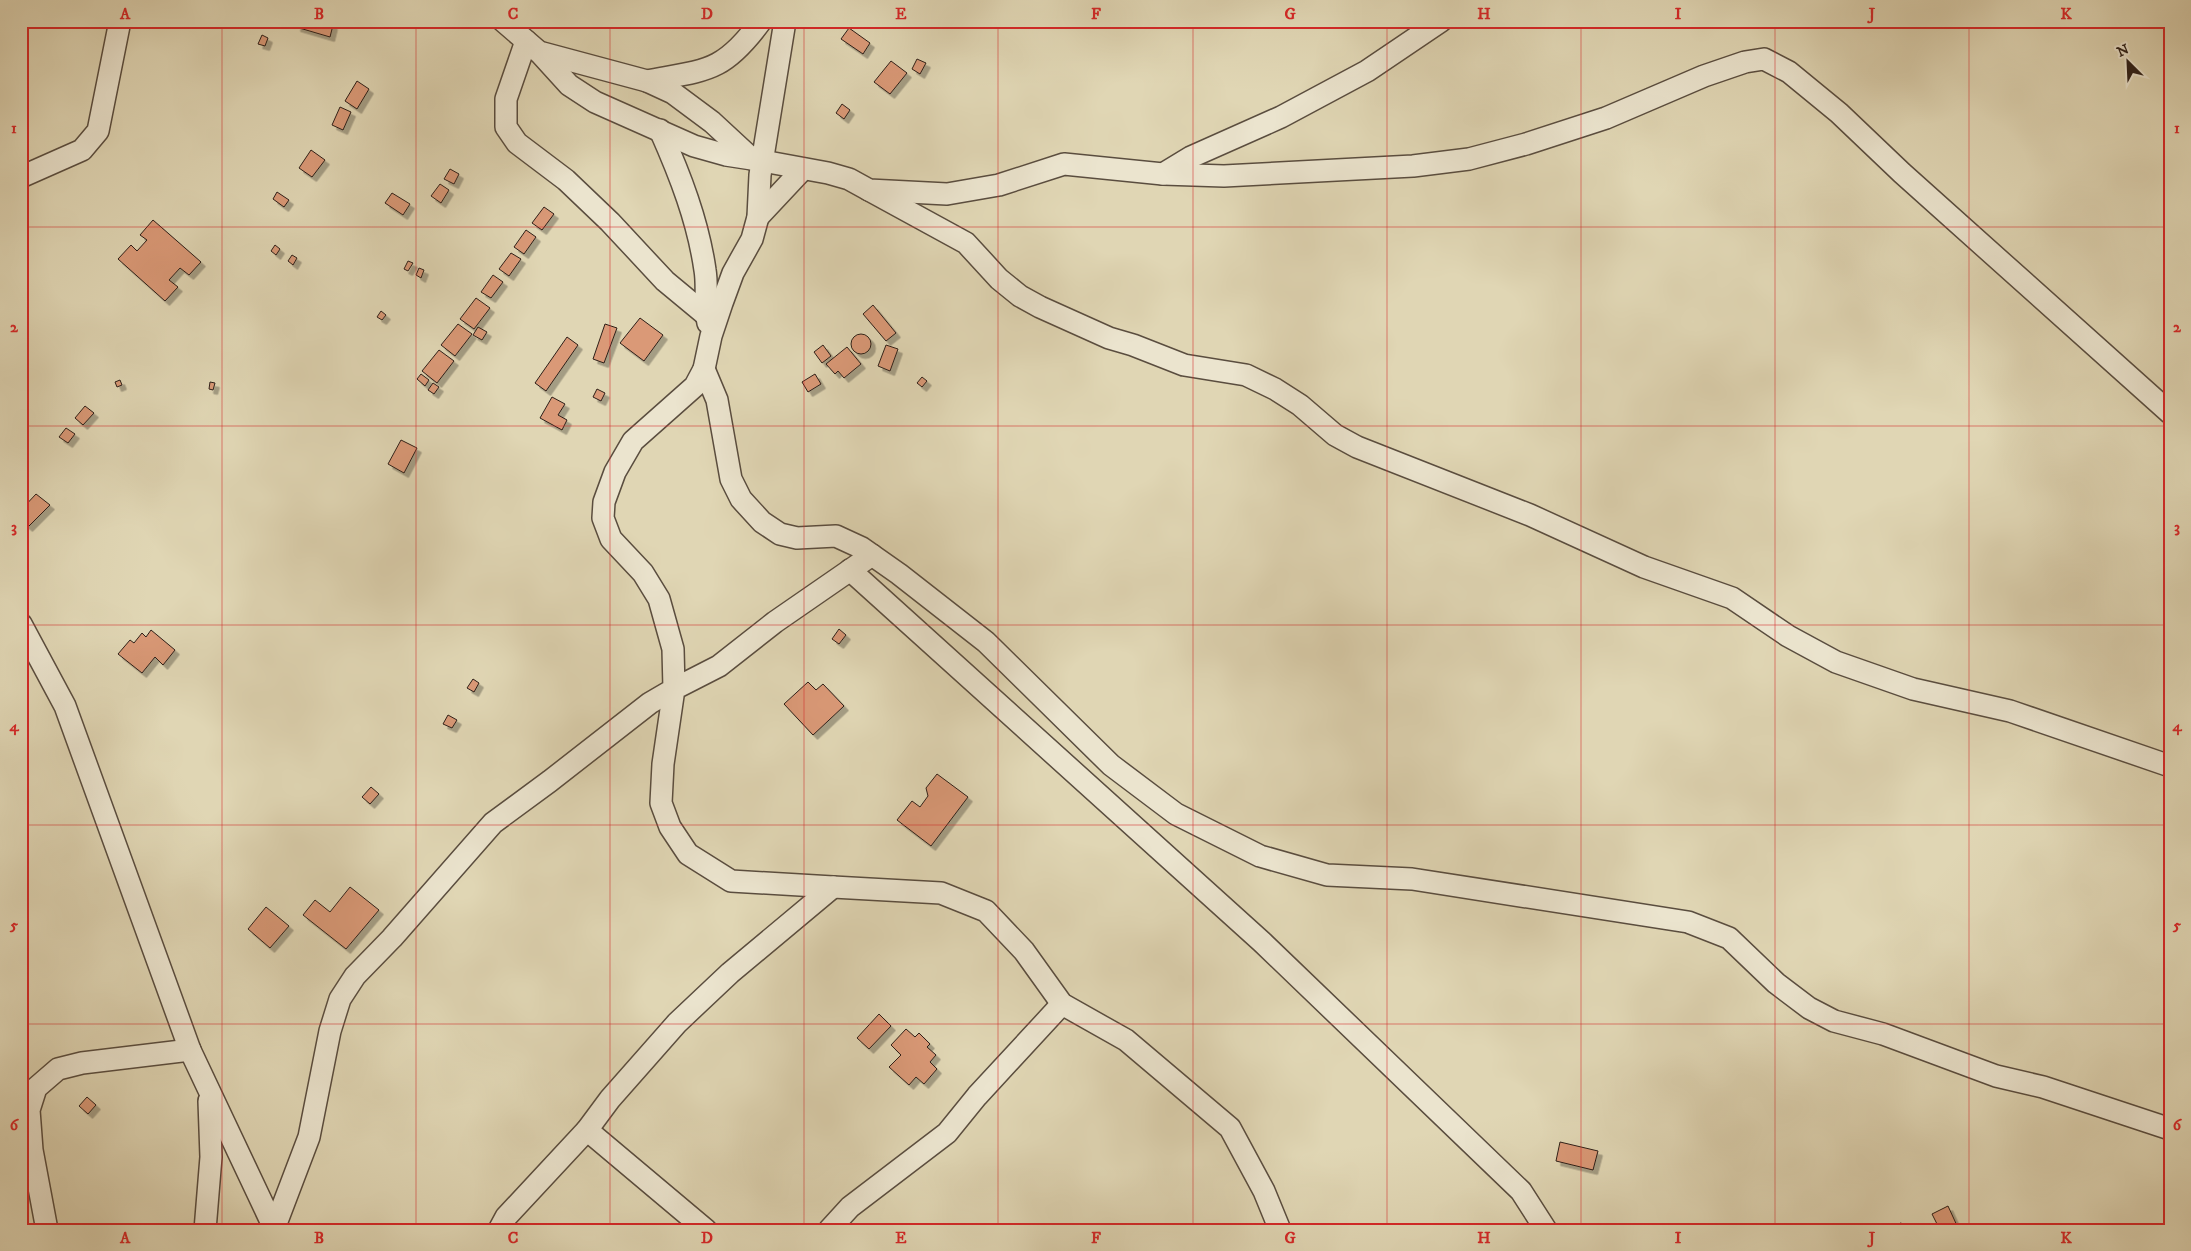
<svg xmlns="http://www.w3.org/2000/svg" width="2191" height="1251" font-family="'IM FELL DW Pica',serif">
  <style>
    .building { fill: #da9977; stroke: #2d1f18; filter: url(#shadow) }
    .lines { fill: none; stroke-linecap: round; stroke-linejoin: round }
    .minor-casing { stroke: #5a4d3f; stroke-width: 24 }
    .minor { stroke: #ebe4ce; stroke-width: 21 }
    .grid { fill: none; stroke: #d62828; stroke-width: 1; stroke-opacity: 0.55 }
    .neatline { fill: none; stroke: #d62828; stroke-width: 2 }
    .grid-label { font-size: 16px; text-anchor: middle; font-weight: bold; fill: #d62828 }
  </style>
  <defs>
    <filter id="shadow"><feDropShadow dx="4.5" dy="4.5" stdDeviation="0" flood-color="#0004"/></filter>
  </defs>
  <rect width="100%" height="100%" fill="#e0d6b4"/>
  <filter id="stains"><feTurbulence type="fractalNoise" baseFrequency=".004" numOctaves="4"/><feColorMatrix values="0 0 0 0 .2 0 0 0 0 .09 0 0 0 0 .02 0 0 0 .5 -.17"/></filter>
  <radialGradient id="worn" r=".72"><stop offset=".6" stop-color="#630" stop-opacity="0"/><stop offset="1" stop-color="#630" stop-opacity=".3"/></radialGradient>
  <!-- building -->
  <g class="building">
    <path d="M297,21h22l14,4 -3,12 -34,-10z"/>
    <path d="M849,28l21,15 -7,11 -22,-15z"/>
    <path d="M262,35l6,3 -3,8 -7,-2z"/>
    <path d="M917,59l9,4 -6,11 -8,-5z"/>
    <path d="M891,61l16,12 -17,21 -16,-12z"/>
    <path d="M357,81l12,8 -12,20 -12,-8z"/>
    <path d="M842,104l8,6 -6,9 -8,-6z"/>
    <path d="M340,107l11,5 -8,18 -11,-5z"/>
    <path d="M311,150l14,10 -13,17 -13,-9z"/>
    <path d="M450,169l9,5 -5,10 -10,-5z"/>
    <path d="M440,184l9,6 -8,13 -10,-7z"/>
    <path d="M277,192l12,8 -5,7 -11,-8z"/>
    <path d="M392,193l18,11 -7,11 -18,-12z"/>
    <path d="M544,207l10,7 -12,16 -10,-7z"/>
    <path d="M153,220l48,42 -12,13 -9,-7 -11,12 9,7 -13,14 -47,-42 13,-14 6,6 10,-11 -7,-5z"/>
    <path d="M526,230l10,7 -12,17 -10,-7z"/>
    <path d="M275,245l5,4 -4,6 -5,-4z"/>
    <path d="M511,253l10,6 -12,17 -10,-7z"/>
    <path d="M292,255l5,3 -4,7 -5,-4z"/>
    <path d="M408,261l5,2 -5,8 -4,-2z"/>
    <path d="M419,268l5,2 -3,8 -5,-3z"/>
    <path d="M493,275l10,7 -12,16 -10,-6z"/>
    <path d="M476,298l14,10 -16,21 -14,-10z"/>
    <path d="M873,305l23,28 -10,8 -23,-27z"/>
    <path d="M381,311l5,4 -4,5 -5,-3z"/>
    <path d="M640,318l23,17 -19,26 -24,-18z"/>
    <path d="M458,324l14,10 -17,22 -14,-11z"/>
    <path d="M605,324l12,4 -13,35 -11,-4z"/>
    <path d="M478,327l9,5 -5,8 -9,-5z"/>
    <circle cx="861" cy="344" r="10"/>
    <path d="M567,337l11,8 -32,46 -11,-8z"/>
    <path d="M823,345l8,11 -9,7 -8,-11z"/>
    <path d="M886,345l12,4 -8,22 -12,-5z"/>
    <path d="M847,347l14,17 -17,14 -6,-7 -3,3 -9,-10z"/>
    <path d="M439,350l15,11 -17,22 -15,-12z"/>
    <path d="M421,374l8,6 -4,6 -8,-7z"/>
    <path d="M815,374l6,10 -13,8 -6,-10z"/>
    <path d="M922,377l5,4 -5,6 -5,-4z"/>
    <path d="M120,380l2,5 -5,2 -2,-5z"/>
    <path d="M210,382l5,1 -2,7 -4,-1z"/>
    <path d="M433,383l6,4 -5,7 -6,-4z"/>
    <path d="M597,389l8,4 -4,8 -8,-4z"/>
    <path d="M552,397l13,7 -7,11 9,5 -5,10 -22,-12z"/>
    <path d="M85,406l9,7 -11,12 -8,-7z"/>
    <path d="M66,428l9,6 -7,9 -9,-6z"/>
    <path d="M401,440l16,8 -13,25 -16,-9z"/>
    <path d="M36,494l14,11 -22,22 -7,-6v-11z"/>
    <path d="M839,629l7,6 -7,9 -7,-5z"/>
    <path d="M151,630l24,20 -12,15 -8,-8 -13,16 -24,-19 12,-14 4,3 8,-10 4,4z"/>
    <path d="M473,679l6,4 -5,9 -7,-4z"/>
    <path d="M808,682l8,8 7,-6 21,22 -31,29 -29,-31z"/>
    <path d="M448,715l9,5 -5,8 -9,-4z"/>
    <path d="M937,774l31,23 -37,49 -34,-26 15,-19 8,6 8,-11 -2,-8z"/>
    <path d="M371,787l8,7 -9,10 -8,-7z"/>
    <path d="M350,887l29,23 -33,39 -43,-34 12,-15 15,12z"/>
    <path d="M266,907l23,19 -19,22 -22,-19z"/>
    <path d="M879,1014l12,12 -22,23 -12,-11z"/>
    <path d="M906,1029l9,8 4,-4 11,11 -3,3 9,8 -6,7 7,7 -13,15 -8,-7 -7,8 -20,-18 12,-12 -10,-10z"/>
    <path d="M87,1097l9,8 -8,9 -9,-8z"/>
    <path d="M1560,1142l38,9 -5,19 -37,-9z"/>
    <path d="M1948,1206l11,24h-19l-8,-16z"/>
    <path d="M1900,1223l25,6 -27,1z"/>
  </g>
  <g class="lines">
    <!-- minor casing -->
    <g class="minor-casing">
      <g id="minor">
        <path d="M503,21l36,31 108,29 26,12 39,29 40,37 76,14 21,6 20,11 78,4 52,-9 65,-21 99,10 28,-17 90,-40 86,-46 74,-50"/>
        <path d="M526,41l-20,58v28l11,16 49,37 44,42 55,59 41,34"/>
        <path d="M539,52l30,33 26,17 99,44 32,9 26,4"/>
        <path d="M647,81c59,-11 76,-8 114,-60"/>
        <path d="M660,130c20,45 38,91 45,140 3,17 -1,36 3,53"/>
        <path d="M1163,174l61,2 189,-10 56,-7 57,-15 80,-26 98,-42 41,-14 19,-3 25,13 50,41 63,60 268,240"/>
        <path d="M21,177l61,-27 16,-19 22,-110"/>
        <path d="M869,190l97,53 33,36 21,17 20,11 69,31 24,7 51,20 62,10 29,14 25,16 35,30 22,12 173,68 114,52 88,31 56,38 48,26 77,27 97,22 160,55"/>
        <path d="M758,217l45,-48"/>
        <path d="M704,369l13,31 14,79 10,20 21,23 18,12 17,4 39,-2 26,12 37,26 87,68 125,123 65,49 84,42 67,19 85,4 276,43 41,16 47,45 33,25 25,13 49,13 113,42 47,11 127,42"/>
        <path d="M850,570l412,372 259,249 25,39"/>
        <path d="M21,624l44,82 125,344 85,180"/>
        <path d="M833,887l108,6 45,18 38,40 38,53 64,36 104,88 34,63 16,39"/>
        <path d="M587,1130l119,100"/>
        <path d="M274,1229l35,-92 21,-106 10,-32 15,-23 37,-38 101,-115 57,-42 100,-78 24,-14 -1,-40 -14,-50 -16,-26 -32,-34 -8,-21 1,-16 11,-30 18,-31 62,-55 9,-17 7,-33 11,-33 11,-30 19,-34 6,-22 2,-42 25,-154"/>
        <path d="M47,1230l-15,-80 -3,-40 7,-22 22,-19 24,-6 108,-13"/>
        <path d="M205,1230l6,-73 -2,-56"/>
        <path d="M499,1230l7,-13 81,-87 23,-31 67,-76 53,-50 103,-86 -102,-6 -43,-27 -18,-27 -9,-24 2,-39 11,-75 45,-23 56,-44 97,-67"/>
        <path d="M829,1230l21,-23 97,-74 30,-37 85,-92"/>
      </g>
    </g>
    <!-- minor -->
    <use href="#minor" class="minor"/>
  </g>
  <!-- grid -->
  <path class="grid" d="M222,21v1209M416,21v1209M610,21v1209M804,21v1209M998,21v1209M1193,21v1209M1387,21v1209M1581,21v1209M1775,21v1209M1969,21v1209M21,227h2149M21,426h2149M21,625h2149M21,825h2149M21,1024h2149"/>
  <!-- margin -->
  <rect width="2191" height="1251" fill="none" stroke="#e0d6b4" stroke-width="55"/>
  <!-- north arrow -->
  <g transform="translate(2128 62) rotate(336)" stroke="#ebe4ce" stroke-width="4" paint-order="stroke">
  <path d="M0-4L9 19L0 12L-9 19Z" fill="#2d1f18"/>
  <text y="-8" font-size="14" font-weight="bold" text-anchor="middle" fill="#2d1f18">N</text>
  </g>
  <rect x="28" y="28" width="2136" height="1196" class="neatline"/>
  <g class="grid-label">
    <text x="125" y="19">A</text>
    <text x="319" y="19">B</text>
    <text x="513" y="19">C</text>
    <text x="707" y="19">D</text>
    <text x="901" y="19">E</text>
    <text x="1096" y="19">F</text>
    <text x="1290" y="19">G</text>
    <text x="1484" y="19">H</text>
    <text x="1678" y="19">I</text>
    <text x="1872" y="19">J</text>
    <text x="2066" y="19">K</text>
    <text x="14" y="133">1</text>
    <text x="2177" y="133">1</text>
    <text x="14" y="332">2</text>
    <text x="2177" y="332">2</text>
    <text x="14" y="532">3</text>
    <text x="2177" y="532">3</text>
    <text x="14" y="731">4</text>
    <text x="2177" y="731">4</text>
    <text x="14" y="930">5</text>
    <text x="2177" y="930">5</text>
    <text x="14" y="1130">6</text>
    <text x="2177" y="1130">6</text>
    <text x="125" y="1243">A</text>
    <text x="319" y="1243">B</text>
    <text x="513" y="1243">C</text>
    <text x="707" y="1243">D</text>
    <text x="901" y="1243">E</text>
    <text x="1096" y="1243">F</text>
    <text x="1290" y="1243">G</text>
    <text x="1484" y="1243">H</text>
    <text x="1678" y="1243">I</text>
    <text x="1872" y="1243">J</text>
    <text x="2066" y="1243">K</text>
  </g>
  <rect width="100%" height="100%" filter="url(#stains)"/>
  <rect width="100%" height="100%" fill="url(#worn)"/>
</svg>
